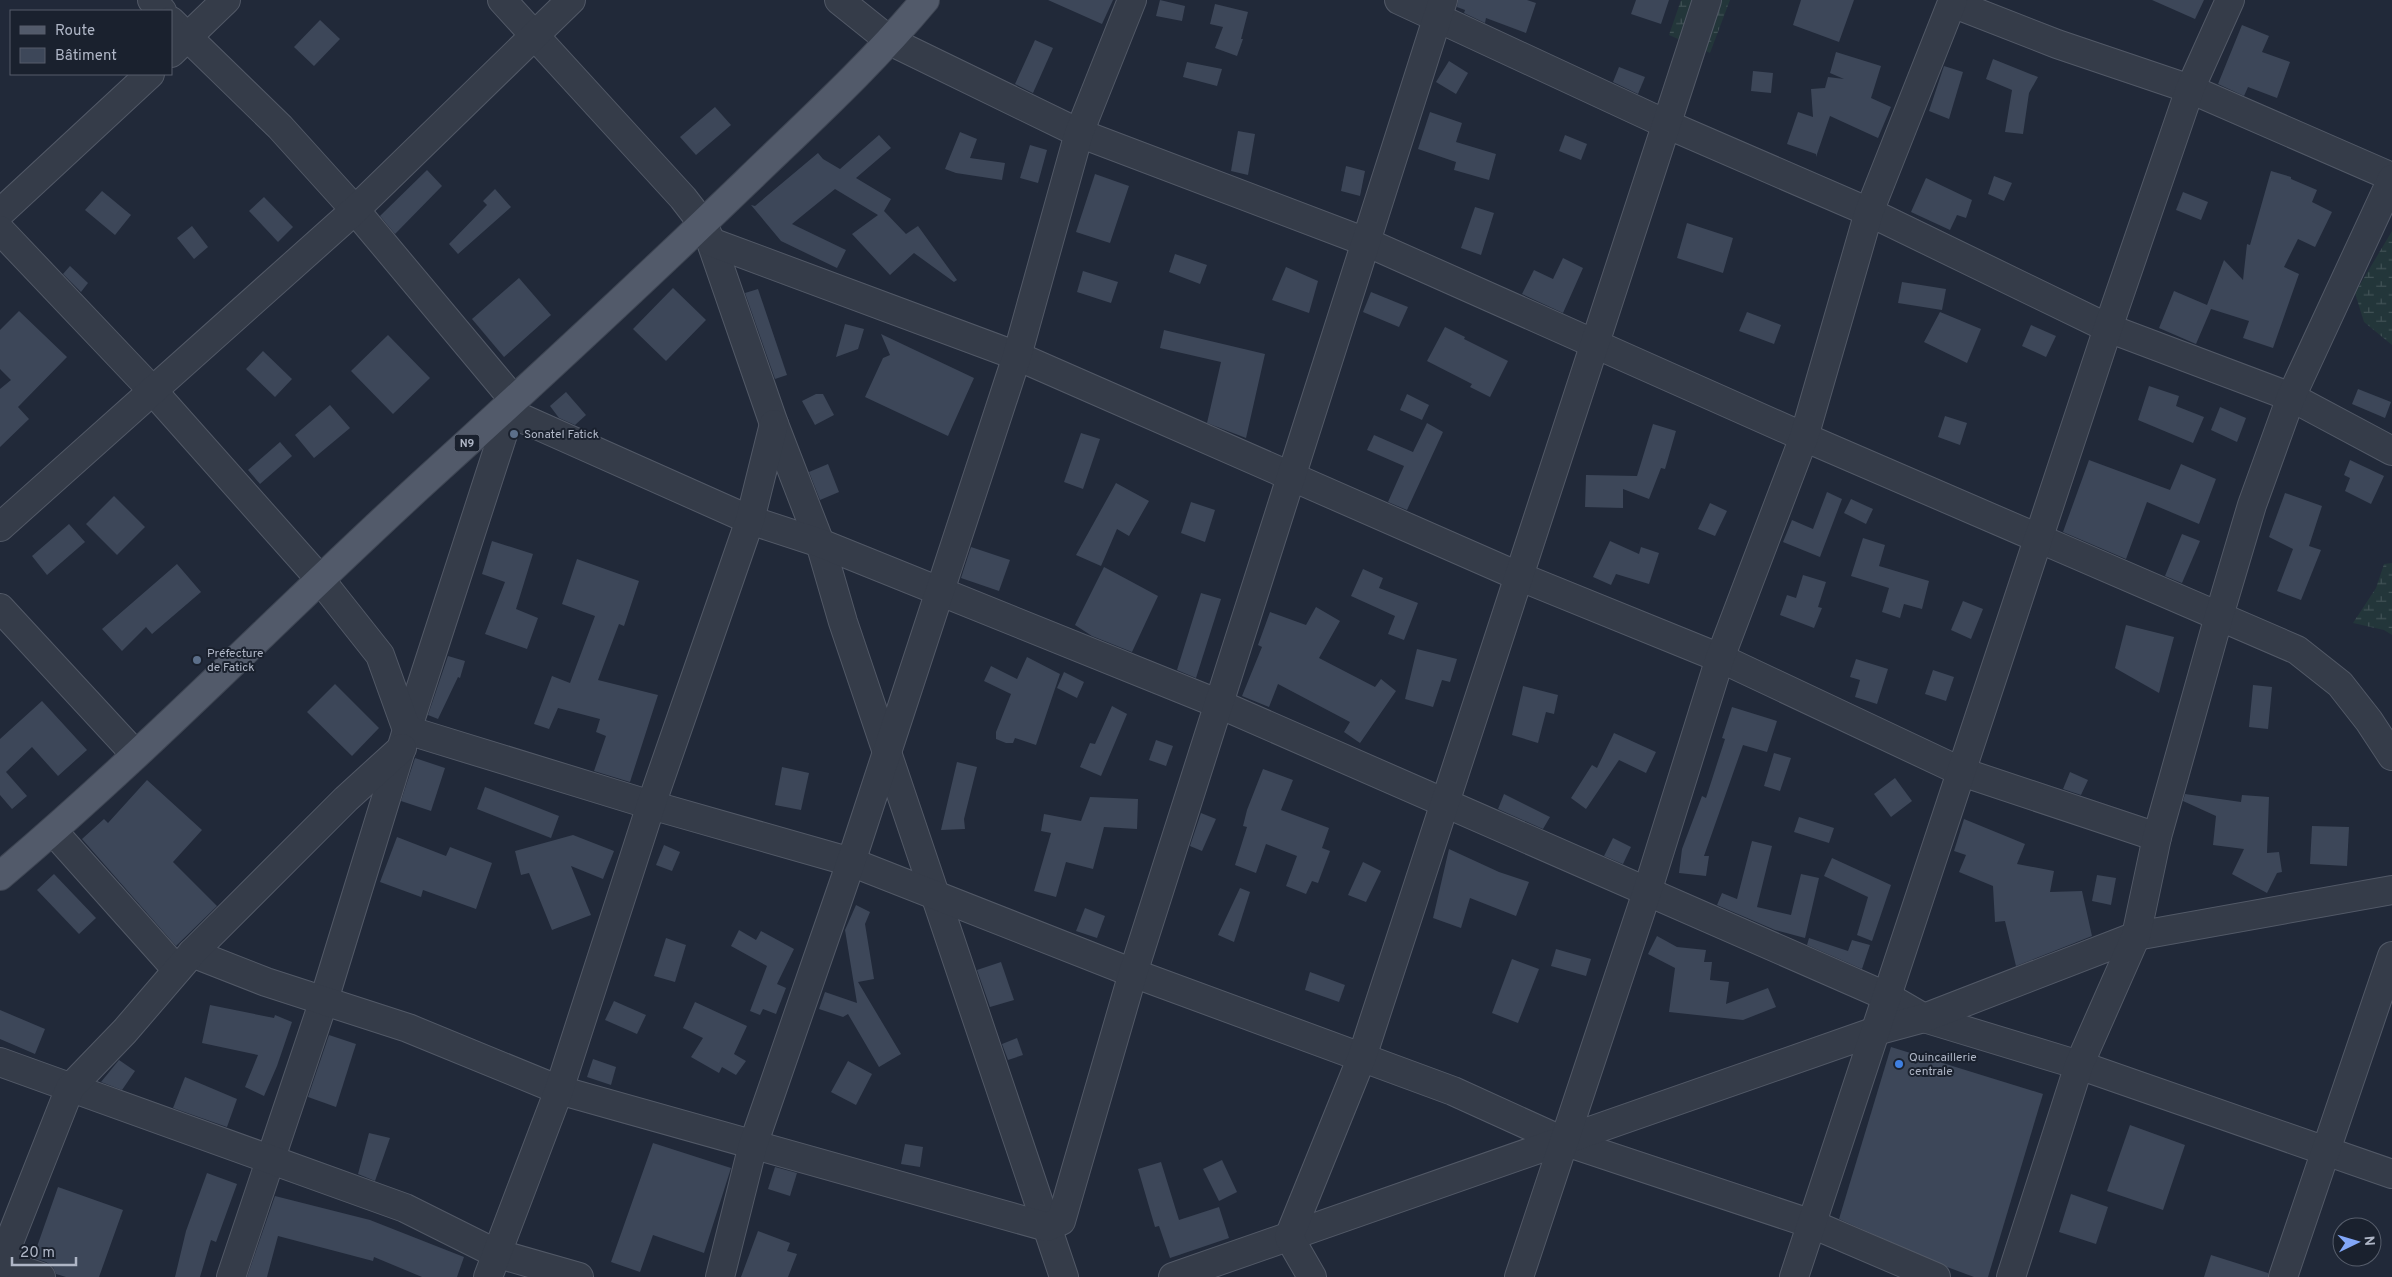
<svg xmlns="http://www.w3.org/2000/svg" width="2392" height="1277" font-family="Overpass,sans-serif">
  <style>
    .wetland { fill: url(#wetland-marsh) }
    .building { fill: #3d4759 }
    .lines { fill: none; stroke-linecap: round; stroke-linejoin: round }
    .minor-casing { stroke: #525967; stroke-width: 30 }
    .major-casing { stroke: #3e4553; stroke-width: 30 }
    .minor { stroke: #353c49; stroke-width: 28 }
    .major { stroke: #525a6a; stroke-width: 28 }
    .service-dot { fill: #5c6f8a; stroke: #1a212e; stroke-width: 2 }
    .shop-dot { fill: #3f7fe0; stroke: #1a212e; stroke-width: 2 }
    .labels { text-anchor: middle; stroke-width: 4; stroke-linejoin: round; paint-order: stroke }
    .shield { fill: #1a212e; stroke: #828998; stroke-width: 1 }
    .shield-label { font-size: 11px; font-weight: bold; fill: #afb6c6 }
    .poi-label { font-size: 12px; fill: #afb6c6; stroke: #1a212e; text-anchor: start }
  </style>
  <defs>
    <pattern id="wetland-marsh" width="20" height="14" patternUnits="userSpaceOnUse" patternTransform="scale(1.25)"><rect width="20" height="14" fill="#23363a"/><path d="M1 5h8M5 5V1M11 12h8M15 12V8" fill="none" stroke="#405155"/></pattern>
  </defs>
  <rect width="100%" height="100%" fill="#212939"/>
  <!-- wetland -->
  <g class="wetland">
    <path d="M1681,0h49l-20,53 -41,-18z"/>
    <path d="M2392,231v114l-28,-23 -9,-29z"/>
    <path d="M2392,563v72l-8,-5 -31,-7 23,-35 8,-24z"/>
  </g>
  <!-- building -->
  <g class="building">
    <path d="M1048,0h65l-11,24z"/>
    <path d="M1160,0l25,6 -3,15 -26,-5z"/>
    <path d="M1458,0h69l9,3 -10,30 -40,-15 -1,5 -21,-10 1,-3 -8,-3z"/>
    <path d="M1636,0h33l-8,24 -30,-10z"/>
    <path d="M1801,0h53l-15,42 -46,-17z"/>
    <path d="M2152,0h52l-9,19z"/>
    <path d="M1215,4l33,8 -7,27h2l-6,17 -22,-8 8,-21 -13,-3z"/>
    <path d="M320,20l20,19 -26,27 -20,-19z"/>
    <path d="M2242,25l27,11 -7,16 28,10 -13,36 -29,-11 -4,9 -26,-12z"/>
    <path d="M1035,40l18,8 -20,45 -18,-9z"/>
    <path d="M1836,52l45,14 -10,32 20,9 -13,31 -48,-22 -14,41v-3l-29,-10 11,-32 15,5 -2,-28 14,-1 3,-11 16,2 -14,-6z"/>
    <path d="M1993,59l45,18 -9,16 -6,41 -18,-2 7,-42 -26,-11z"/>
    <path d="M1449,61l19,12 -12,21 -20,-12z"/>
    <path d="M1187,62l35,7 -5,17 -34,-9z"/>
    <path d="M1944,66l19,6 -14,47 -20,-8z"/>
    <path d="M1619,67l26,10 -7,17 -25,-12z"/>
    <path d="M1753,71l20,2 -2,20 -20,-2z"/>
    <path d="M715,107l16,18 -35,30 -16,-18z"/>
    <path d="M1430,112l32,11 -6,19 40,12 -7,26 -35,-10 2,-8 -38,-13z"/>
    <path d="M1238,131l17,3 -7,41 -17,-4z"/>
    <path d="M960,132l17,7 -7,19 35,5 -3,17 -46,-7 -11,-4z"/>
    <path d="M879,135l12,13 -35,30 35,21 -7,12 22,23 12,-8 39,54 -3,2 -40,-29 -24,22 -38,-41 26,-19 -43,-26 -43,35 54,26 -9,18 -56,-27 -30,-36 4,1 63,-53 5,6 17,10z"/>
    <path d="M1565,135l22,9 -6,16 -22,-9z"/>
    <path d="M1030,145l17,5 -9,33 -18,-5z"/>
    <path d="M1346,166l19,5 -5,25 -19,-5z"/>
    <path d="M427,170l15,16 -47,48 -15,-18z"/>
    <path d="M2271,171l20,6v2l26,11 -5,12 20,10 -17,35 -17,-8 -14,28 15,7 -26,74 -30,-10 6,-17 -38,-12 -15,35 -37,-16 15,-37 33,14 17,-45 19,20 4,-36 3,1z"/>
    <path d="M1095,174l34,12 -19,57 -34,-11z"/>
    <path d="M1994,176l18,7 -8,18 -16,-7z"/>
    <path d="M1926,178l46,22 -6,18 -9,-3 -7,15 -39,-18z"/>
    <path d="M495,189l16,18 -53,47 -9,-10 38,-39 -4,-4z"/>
    <path d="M102,191l29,24 -16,20 -30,-25z"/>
    <path d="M2183,192l25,10 -7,18 -25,-10z"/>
    <path d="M264,197l29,30 -15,15 -29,-31z"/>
    <path d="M1475,207l19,6 -13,42 -20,-7z"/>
    <path d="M1687,223l46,15 -10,35 -46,-15z"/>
    <path d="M192,226l16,21 -14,12 -17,-21z"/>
    <path d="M1175,254l32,11 -7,19 -31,-12z"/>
    <path d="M1563,258l20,10 -20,45 -41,-19 12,-24 19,9z"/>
    <path d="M70,266l18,17 -7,9 -18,-18z"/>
    <path d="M1286,267l32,14 -9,32 -37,-13z"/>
    <path d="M1083,271l35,11 -7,21 -34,-11z"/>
    <path d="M519,278l32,37 -47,42 -32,-38z"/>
    <path d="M1902,282l44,7 -4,21 -44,-7z"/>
    <path d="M673,288l33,32 -40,41 -33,-32z"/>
    <path d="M758,289l29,86 -12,4 -30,-86z"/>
    <path d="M1371,292l37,15 -9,20 -36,-15z"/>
    <path d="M19,311l48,46 -49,50 11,12 -29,28v-58l11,-9 -11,-11v-39z"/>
    <path d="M1747,312l34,13 -7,19 -35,-13z"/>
    <path d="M1940,312l41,17 -14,34 -43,-21z"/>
    <path d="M845,324l19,5 -6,20 -22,8z"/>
    <path d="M2031,325l25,11 -10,21 -24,-11z"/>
    <path d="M1445,327l20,10 -1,2 44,22 -18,36 -20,-10 2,-3 -45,-23z"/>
    <path d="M1164,330l101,24 -19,84 -39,-15 14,-61 -61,-14z"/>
    <path d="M881,334l93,44 -26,58 -83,-39 18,-39 7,-3z"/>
    <path d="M388,335l42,43 -37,36 -42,-43z"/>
    <path d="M263,351l29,28 -17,18 -29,-28z"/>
    <path d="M2149,386l30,10 -3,10 28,11 -11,26 -55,-23z"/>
    <path d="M2358,389l33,13 -6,16 -33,-14z"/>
    <path d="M566,392l20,23 -11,10 -16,-7 -9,-12z"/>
    <path d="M816,394h7l11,21 -19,10 -13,-24z"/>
    <path d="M1407,394l22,11 -7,15 -22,-10z"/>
    <path d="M330,405l20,23 -36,30 -19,-23z"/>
    <path d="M2220,407l26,11 -9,24 -26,-12z"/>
    <path d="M1945,416l22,7 -7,22 -22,-8z"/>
    <path d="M1427,423l16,9 -36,78 -19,-8 16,-36 -37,-16 7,-15 39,17z"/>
    <path d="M1653,424l23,7 -11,38 -4,-1 -12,31 -26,-10v19l-38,-1 1,-32 51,1z"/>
    <path d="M1081,433l19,6 -17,50 -19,-7z"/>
    <path d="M280,442l12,14 -32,28 -12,-14z"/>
    <path d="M2089,460l81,30 11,-26 35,15 -17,45 -52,-22 -21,57 -63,-27z"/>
    <path d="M2350,460l34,16 -13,28 -26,-13 5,-13 -6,-3z"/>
    <path d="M828,464l11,28 -19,8 -11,-28z"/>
    <path d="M1116,483l33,18 -20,35 -12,-7 -16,37 -25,-11z"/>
    <path d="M1827,492l15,7 -22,58 -37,-15 9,-22 21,9z"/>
    <path d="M2285,493l37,13 -13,40 12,4 -20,50 -24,-9 16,-42 -24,-12z"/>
    <path d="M114,496l31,31 -28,28 -31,-31z"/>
    <path d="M1851,499l22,10 -7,15 -22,-11z"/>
    <path d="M1191,502l24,8 -10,32 -24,-9z"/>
    <path d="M1710,503l17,8 -12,25 -17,-7z"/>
    <path d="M69,524l16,18 -38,33 -15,-19z"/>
    <path d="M2182,534l18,7 -18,42 -17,-7z"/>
    <path d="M1863,538l22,7 -6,21 50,15 -7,28 -18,-5 -4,14 -18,-6 7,-24 -38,-12z"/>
    <path d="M492,541l41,13 -17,55 22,9 -11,31 -42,-15 20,-52 -23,-8z"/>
    <path d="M1610,541l29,13 2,-7 18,6 -10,31 -33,-10 -5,11 -18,-8z"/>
    <path d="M971,547l39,13 -11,31 -38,-13z"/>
    <path d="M577,559l62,22 -15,45 -5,-2 -21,56 60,15 -28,87 -36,-11 12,-35 -10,-4 4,-13 -42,-11 -9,21 -15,-5 18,-48 18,7 25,-67 -33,-12z"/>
    <path d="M177,564l24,28 -49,42 -6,-7 -24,24 -20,-22z"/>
    <path d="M1104,567l54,29 -26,56 -40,-16 -17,-11z"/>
    <path d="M1363,569l20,9 -4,10 39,15 -14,37 -16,-6 7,-18 -44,-20z"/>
    <path d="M1803,575l23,7 -8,25 4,1 -8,20 -34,-13 7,-20 9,3z"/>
    <path d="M1201,593l20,6 -25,79 -19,-8z"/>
    <path d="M1963,601l20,8 -12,30 -20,-9z"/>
    <path d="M1316,607l24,14 -21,37 56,29 6,-8 15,12 -36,52 -16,-11 6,-10 -72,-38 -9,23 -27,-11 20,-49 -4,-2 12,-33 36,13z"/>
    <path d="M2126,625l48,12 -15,56 -44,-25z"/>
    <path d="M1417,649l40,10 -7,23 -8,-2 -9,27 -28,-8z"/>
    <path d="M448,656l17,5 -5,17 -2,-1 -20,42 -10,-4z"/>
    <path d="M1027,657l33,17 -24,71 -21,-7 -2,5h-7l-10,-4v-7l15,-38 -27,-13 7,-15 26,13z"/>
    <path d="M1856,659l32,10 -11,35 -22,-7 5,-17 -10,-3z"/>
    <path d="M1933,670l21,7 -8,24 -21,-7z"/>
    <path d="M1064,672l20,10 -7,16 -20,-10z"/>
    <path d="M335,684l44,44 -27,28 -45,-44z"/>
    <path d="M2253,685l19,2 -4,42 -19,-2z"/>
    <path d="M1523,686l35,9 -4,19 -8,-2 -8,31 -26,-8z"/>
    <path d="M42,701l45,49 -29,26 -26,-29 -26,25 21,24 -15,13 -12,-14v-56z"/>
    <path d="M1112,706l15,8 -26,62 -21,-9 10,-24 5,1z"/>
    <path d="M1732,707l45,14 -10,31 -24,-7 -39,111h5l-3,20 -27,-3 3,-24 20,-53 4,2 19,-59 -3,-1z"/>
    <path d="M1614,733l42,19 -10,21 -27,-13 -33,49 -15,-11 21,-33 5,3z"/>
    <path d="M1156,740l17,6 -7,20 -17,-6z"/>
    <path d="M1774,753l17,5 -11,33 -16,-5z"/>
    <path d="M415,758l30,10 -14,43 -30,-10z"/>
    <path d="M957,762l20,5 -13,52 1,10 -24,1z"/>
    <path d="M782,767l27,6 -8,37 -26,-5z"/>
    <path d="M1263,769l30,11 -12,30 48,18 -7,20 8,3 -12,32 -6,-2 -6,13 -20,-8 11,-30 -31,-12 -10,29 -21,-8 12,-38 -4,-1 4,-16z"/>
    <path d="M2070,772l18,8 -7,15 -18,-6z"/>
    <path d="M1895,778l17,23 -21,16 -17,-23z"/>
    <path d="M147,780l55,50 -29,32 44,44 -41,40 -94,-107 22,-20 4,4z"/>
    <path d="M485,787l74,29 -8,22 -74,-29z"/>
    <path d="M1504,794l46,23 -7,12 -45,-20z"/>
    <path d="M2185,794l56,8 1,-7 27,2 -2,56 12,-1 3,20 -5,1 -10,20 -35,-19 12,-25 -31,-4 3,-29 -33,-15z"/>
    <path d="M1090,797l48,2 -1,30 -33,-2 -11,42 -27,-7 -10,35 -22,-6 17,-58 -10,-2 3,-17 37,7z"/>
    <path d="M1201,813l15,6 -14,32 -12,-5z"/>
    <path d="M1799,817l35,11 -5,15 -35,-11z"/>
    <path d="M1964,819l61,25 -8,20 37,7 -4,21 32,-1 10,45 -76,30 -11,-45 -10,1 -2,-36 -34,-14 7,-17 -12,-4z"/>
    <path d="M2312,826l37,1 -2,39 -37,-2z"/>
    <path d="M573,835l41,16 -11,28 -32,-13 20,49 -39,15 -23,-57 -8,2 -6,-24z"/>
    <path d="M397,837l49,19 4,-9 42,16 -16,46 -53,-19 -2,7 -41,-15z"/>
    <path d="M1613,838l18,9 -8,17 -19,-8z"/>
    <path d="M1752,841l20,5 -15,61 34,8 10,-41 18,4 -14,60 -30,-8 -58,-25 5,-12 15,6z"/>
    <path d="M664,845l16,7 -8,19 -16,-6z"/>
    <path d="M1449,849l50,23 30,10 -13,34 -46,-18 -9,30 -28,-10z"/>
    <path d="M1832,858l59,27 -19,56 -15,-6 11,-38 -44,-21z"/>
    <path d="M1363,862l18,9 -15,31 -18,-7z"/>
    <path d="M54,874l42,44 -17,16 -42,-44z"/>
    <path d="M2097,875l19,3 -5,27 -19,-4z"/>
    <path d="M1240,888l10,4 -16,50 -16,-7z"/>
    <path d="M856,905l14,7 -5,12 9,55 -16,3 43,72 -22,13 -31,-53 -5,3 -24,-8 6,-17 32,11 -12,-73z"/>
    <path d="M1085,908l20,8 -8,22 -21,-7z"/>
    <path d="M739,930l17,10 5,-9 33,18 -17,35 9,4 -10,26 -13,-5 -3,6 -10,-4 17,-45 -36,-20z"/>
    <path d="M1657,936l20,11 29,3 -2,12h8l-2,18 19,2 -3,22 42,-16 8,19 -33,13 -74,-8 6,-44 -27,-14z"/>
    <path d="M666,938l20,7 -11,37 -21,-6z"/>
    <path d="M1809,938l39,13 4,-11 18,5 -8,24 -55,-24z"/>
    <path d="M1556,949l35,10 -5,17 -35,-10z"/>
    <path d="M1512,959l27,10 -21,54 -26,-10z"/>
    <path d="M1001,962l13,38 -24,7 -13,-37z"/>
    <path d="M1310,972l35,13 -6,17 -34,-12z"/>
    <path d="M614,1001l32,14 -9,19 -32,-14z"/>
    <path d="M695,1002l52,24 -13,28 12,7 -10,14 -14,-8 -3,6 -28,-16 12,-19 -20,-10z"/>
    <path d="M210,1005l64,13 1,-3 17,7 -15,44 -13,30 -19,-9 13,-32 -56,-12z"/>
    <path d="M0,1010l45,19 -10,25 -35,-15z"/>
    <path d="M329,1035l27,9 -20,63 -28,-10z"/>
    <path d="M1017,1038l6,17 -15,5 -6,-16z"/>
    <path d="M1891,1047l152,47 -55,183h-14l-27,-10 -108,-48z"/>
    <path d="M593,1059l23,8 -5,18 -24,-8z"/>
    <path d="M119,1060l16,11 -13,19 -21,-8z"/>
    <path d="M848,1061l24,13 -16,31 -25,-13z"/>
    <path d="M185,1077l52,22 -10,28 -54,-19z"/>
    <path d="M2130,1125l55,20 -22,65 -56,-19z"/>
    <path d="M369,1133l21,5 -15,43 -17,-7z"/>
    <path d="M653,1143l78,25 -27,85 -51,-18 -13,37 -29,-10z"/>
    <path d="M905,1144l18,3 -3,20 -19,-3z"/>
    <path d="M1222,1160l15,32 -18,9 -16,-32z"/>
    <path d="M1161,1162l18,58 40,-13 10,31 -59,20 -11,-32 -4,1 -17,-58z"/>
    <path d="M775,1167l22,6 -7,23 -22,-7z"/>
    <path d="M207,1173l30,11 -21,58 -5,-2 -11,37h-25l11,-46z"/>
    <path d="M58,1187l65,23 -24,67h-33l-10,-3 -3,-7 -7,-5 -13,-4z"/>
    <path d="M2071,1194l37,13 -12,37 -37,-12z"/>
    <path d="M275,1196l95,24 94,37 -7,20h-35l-48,-20 -1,4 -95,-25 -11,41h-20z"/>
    <path d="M758,1231l32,12 -3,8 10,3 -9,23h-47z"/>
    <path d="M2211,1255l57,18v4h-64z"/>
  </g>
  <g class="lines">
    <!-- minor casing -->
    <g class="minor-casing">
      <g id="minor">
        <path d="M152,0l10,11"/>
        <path d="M502,0l181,198 20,26 8,18 63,182 46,119 23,79 221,655"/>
        <path d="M839,0l51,41 189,92 287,109 438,195 493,213 43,34 29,37 23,35"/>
        <path d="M1399,0l267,124 203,88 239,116 183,69 101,54"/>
        <path d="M1952,3l105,41 133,45 202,88"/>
        <path d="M171,21l109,106 75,83 159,190 -107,330 -83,270 -93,277"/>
        <path d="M171,53l55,-53"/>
        <path d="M0,213l150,-139"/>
        <path d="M0,230l152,160 167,188 61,77 27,75 244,75 200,57 282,111 320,118 110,50 249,83 124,53"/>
        <path d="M711,242l306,114 501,220 202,82 242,114 195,65"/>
        <path d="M510,413l240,107 70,23 399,161 669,293 36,21 155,47 313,109"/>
        <path d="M0,527l355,-317 216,-210"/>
        <path d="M0,608l135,146"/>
        <path d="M53,831l124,139"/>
        <path d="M192,953l74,29 142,46 151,62 488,137 14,-6 72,-248 310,-973"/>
        <path d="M0,1062l405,146 90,45 84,24"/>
        <path d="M0,1263l41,14"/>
        <path d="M0,1265l70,-177 55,-57 67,-78 154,-154 56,-51"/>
        <path d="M488,1277l71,-187 92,-285 99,-285 24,-96"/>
        <path d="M720,1277l33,-132 98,-283 166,-506 62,-223 53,-133"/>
        <path d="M1173,1277l703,-246 48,-13 212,-82 256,-46"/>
        <path d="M1312,1277l-23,-40 73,-180 345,-1057"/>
        <path d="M1519,1277l128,-385 73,-234 84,-221 65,-225 84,-212"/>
        <path d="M1794,1277l314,-949 82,-239 40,-89"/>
        <path d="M2011,1277l68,-212 57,-129 21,-99 62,-221 33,-111 39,-108 101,-218"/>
        <path d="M2283,1277l109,-321"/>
      </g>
    </g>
    <!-- major casing -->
    <g class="major-casing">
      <path id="major" d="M0,876c147,-124 281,-263 422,-392 109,-99 217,-199 323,-301 62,-60 125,-117 180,-183"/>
    </g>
    <!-- minor -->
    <use href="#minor" class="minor"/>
    <!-- major -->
    <use href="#major" class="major"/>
  </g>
  <!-- markers -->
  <g class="service-dot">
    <circle cx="514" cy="434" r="5"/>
    <circle cx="197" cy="660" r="5"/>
  </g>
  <circle class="shop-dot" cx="1899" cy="1064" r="5"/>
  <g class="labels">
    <!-- shield labels -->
    <rect class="shield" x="454.5" y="434.5" width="25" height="17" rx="4"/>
    <g class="shield-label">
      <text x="467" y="447">N9</text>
    </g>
    <!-- poi labels -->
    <g class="poi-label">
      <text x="524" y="438">Sonatel Fatick</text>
      <text x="207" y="657">Préfecture<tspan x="207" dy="14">de Fatick</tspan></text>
      <text x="1909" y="1061">Quincaillerie<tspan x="1909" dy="14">centrale</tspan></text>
    </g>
  </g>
  <!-- legend -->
  <rect x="10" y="10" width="162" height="65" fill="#1a212e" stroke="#565d6b"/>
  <rect x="20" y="26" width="25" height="8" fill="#525a6a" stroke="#565d6b"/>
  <text x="55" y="35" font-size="15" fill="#afb6c6">Route</text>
  <rect x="20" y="48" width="25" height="15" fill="#3d4759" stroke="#565d6b"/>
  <text x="55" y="60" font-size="15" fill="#afb6c6">Bâtiment</text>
  <!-- north arrow -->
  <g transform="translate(2357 1242) rotate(85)"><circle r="24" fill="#1a212e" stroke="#565d6b"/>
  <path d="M0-4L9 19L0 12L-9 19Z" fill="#82a7f8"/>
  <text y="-8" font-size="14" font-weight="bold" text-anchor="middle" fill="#afb6c6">N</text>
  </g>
  <!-- scale -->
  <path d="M12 1257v8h64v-8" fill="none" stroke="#afb6c6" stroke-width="2.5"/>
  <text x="20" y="1257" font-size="15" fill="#afb6c6" stroke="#1a212e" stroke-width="4" paint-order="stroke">20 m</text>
</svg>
